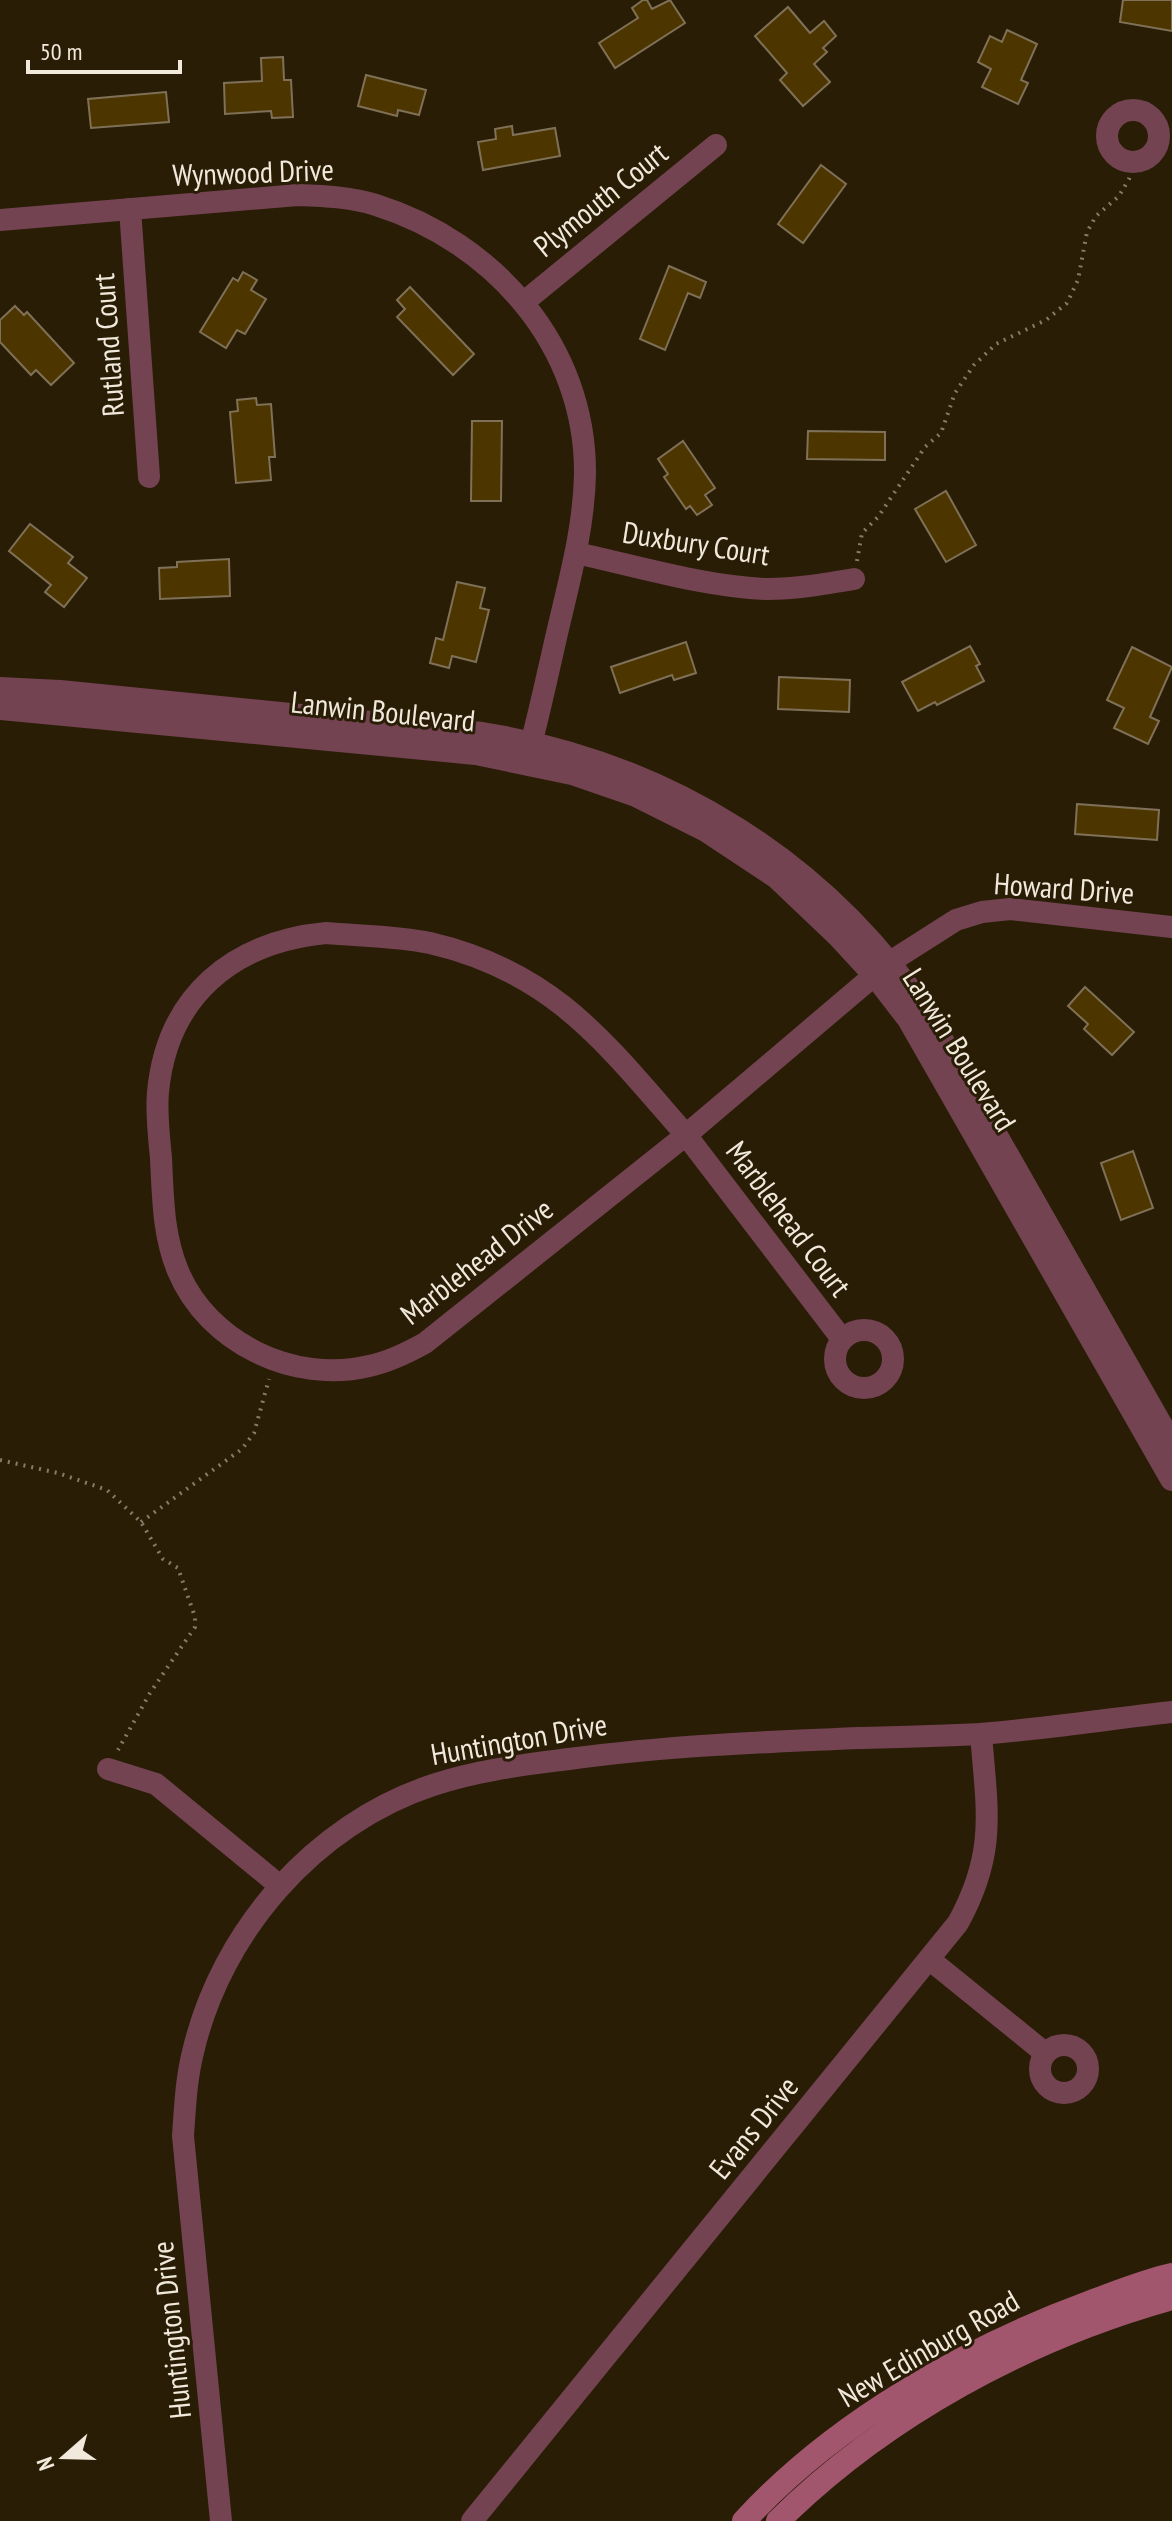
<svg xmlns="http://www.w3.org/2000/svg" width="1172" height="2521" font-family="'PT Sans Narrow',sans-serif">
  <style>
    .building { fill: #4d3500; stroke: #7f7157; stroke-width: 2 }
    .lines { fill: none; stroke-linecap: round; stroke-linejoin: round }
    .path { stroke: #857b68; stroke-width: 4; stroke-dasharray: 2 6; stroke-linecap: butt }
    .minor { stroke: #734351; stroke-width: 22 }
    .tertiary { stroke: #734351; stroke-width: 24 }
    .secondary { stroke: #a2566d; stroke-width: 24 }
    .labels { text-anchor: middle; stroke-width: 6; stroke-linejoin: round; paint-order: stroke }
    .street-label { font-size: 30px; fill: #f1e9db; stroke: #291d06 }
  </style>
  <rect width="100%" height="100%" fill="#291d06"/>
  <!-- building -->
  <g class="building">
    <path d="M643,0h4l5,9 18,-9 15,23 -70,45 -16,-25 39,-25 -6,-10z"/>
    <path d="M1123,0h49v31l-52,-9z"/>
    <path d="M788,7l22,26 14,-12 12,15 -13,12 4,4 -13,12 16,18 -27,24 -23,-26 7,-7 -32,-37z"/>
    <path d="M1007,30l30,14 -16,36 7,3 -10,21 -36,-17 9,-18 -13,-7 12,-26 12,6z"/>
    <path d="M283,57l1,23h7l2,37 -21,1 -1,-7 -46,3 -1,-31 38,-2 -1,-23z"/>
    <path d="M366,75l60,15 -7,25 -21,-5 -1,6 -39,-10z"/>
    <path d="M166,92l3,30 -78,6 -3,-29z"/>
    <path d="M512,126l1,9 42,-7 5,28 -77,14 -5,-28 18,-3 -1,-10z"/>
    <path d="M821,165l25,19 -43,59 -25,-19z"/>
    <path d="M669,266l37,16 -6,16 -12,-5 -23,57 -25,-11z"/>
    <path d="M243,272l14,8 -6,10 15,9 -21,35 -8,-4 -11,18 -26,-16 33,-54 5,3z"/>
    <path d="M410,287l64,67 -21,21 -56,-58 8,-8 -8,-9z"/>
    <path d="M15,306l9,9 3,-3 47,51 -23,22 -15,-15 -5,5 -31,-33v-22z"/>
    <path d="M256,398l1,7 14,-1 4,53h-6l2,23 -35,3 -6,-71 8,-1 -1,-11z"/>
    <path d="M472,421h30l-1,80h-30z"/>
    <path d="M808,431l77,1v28l-78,-1z"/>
    <path d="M683,441l32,47 -10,7 7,10 -15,10 -7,-9 -4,3 -22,-32 4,-3 -10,-15z"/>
    <path d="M946,491l30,54 -30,17 -31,-53z"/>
    <path d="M30,524l43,33 -5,6 19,15 -23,29 -19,-15 6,-7 -42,-34z"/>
    <path d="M229,559l1,37 -70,3 -1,-31 18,-1v-5z"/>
    <path d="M457,582l28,6 -5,20 9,2 -13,52 -24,-6 -3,12 -19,-5 6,-25 7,2z"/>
    <path d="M686,642l10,31 -22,7 -2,-5 -52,18 -9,-26z"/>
    <path d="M970,646l10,18 -4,2 8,15 -47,24 -2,-3 -17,9 -16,-29z"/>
    <path d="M1132,647l40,20 -22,50 9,4 -11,23 -34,-16 10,-20 -17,-8z"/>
    <path d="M779,677l71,3 -1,32 -71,-3z"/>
    <path d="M1077,804l82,6 -2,30 -82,-6z"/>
    <path d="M1085,987l49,45 -22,23 -28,-26 4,-5 -20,-18z"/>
    <path d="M1133,1151l20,57 -32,12 -20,-57z"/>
  </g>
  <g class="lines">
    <!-- path -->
    <g class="path">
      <path d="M857,561l5,-28 16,-16 47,-70 16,-14 14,-40 19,-28 22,-21 50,-24 21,-17 11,-23 9,-48 9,-16 23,-20 10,-17 4,-17"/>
      <path d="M0,1460l58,13 49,17 34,32 22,37 15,9 17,49v10l-45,66 -32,57"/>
      <path d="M141,1522l101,-73 12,-16 15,-54"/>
    </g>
    <!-- minor -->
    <g class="minor">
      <circle cx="1133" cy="136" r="26"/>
      <path d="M130,209l19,268"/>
      <path d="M0,220l298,-25c26,1 53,2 78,10 118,37 210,141 209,269 -1,53 -15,104 -27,155 -10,43 -19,87 -31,130"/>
      <path d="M524,302l192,-157"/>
      <path d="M576,553c60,13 130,34 191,36 29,0 58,-5 87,-10"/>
      <path d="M326,933c34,3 71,3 104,10 125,29 177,102 256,192l-261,208c-18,10 -36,19 -56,23 -75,18 -161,-23 -191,-95 -15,-36 -15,-73 -17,-113 -2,-21 -5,-45 -3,-66 9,-96 75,-150 168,-159z"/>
      <circle cx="864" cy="1359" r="29"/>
      <path d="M842,1339l-156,-204 204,-173 66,-42 26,-8 28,-3 162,18"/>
      <path d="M108,1769l48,15 124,102"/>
      <path d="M929,1959l116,94"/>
      <circle cx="1064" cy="2069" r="24"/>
      <path d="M221,2521l-38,-385c2,-28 3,-56 10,-84 28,-120 121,-228 240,-267 45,-15 90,-20 136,-26 96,-13 193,-17 290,-21 40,-1 81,-2 121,-4 64,-5 128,-15 192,-22"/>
      <path d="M472,2521l486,-598c39,-71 29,-112 23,-189"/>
    </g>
    <!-- tertiary -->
    <g class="tertiary">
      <path d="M0,689l60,3 422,42c183,29 345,128 447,284l243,427"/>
      <path d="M0,708l476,45 96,20 64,22 70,35 71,47 62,59 36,39 34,44 263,460"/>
    </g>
    <!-- secondary -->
    <g class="secondary">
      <path d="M744,2521c91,-99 222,-173 347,-219 27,-10 54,-21 81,-27"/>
      <path d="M778,2521c107,-106 250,-183 394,-223"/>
    </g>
  </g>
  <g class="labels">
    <!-- street labels -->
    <g class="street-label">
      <text transform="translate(253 173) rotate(-2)" y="10">Wynwood Drive</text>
      <text transform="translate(601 200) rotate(-39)" y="10">Plymouth Court</text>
      <text transform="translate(109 345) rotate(-94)" y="10">Rutland Court</text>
      <text transform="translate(696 544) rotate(9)" y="10">Duxbury Court</text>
      <text transform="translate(383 712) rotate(6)" y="10">Lanwin Boulevard</text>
      <text transform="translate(1064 889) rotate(4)" y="10">Howard Drive</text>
      <text transform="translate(959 1050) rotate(58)" y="10">Lanwin Boulevard</text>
      <text transform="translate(788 1219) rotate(53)" y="10">Marblehead Court</text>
      <text transform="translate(477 1262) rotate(-38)" y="10">Marblehead Drive</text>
      <text transform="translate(519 1740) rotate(-10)" y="10">Huntington Drive</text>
      <text transform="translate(754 2128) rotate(-51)" y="10">Evans Drive</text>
      <text transform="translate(172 2330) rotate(-96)" y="10">Huntington Drive</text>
      <text transform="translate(929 2349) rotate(-30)" y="10">New Edinburg Road</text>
    </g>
  </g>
  <!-- north arrow -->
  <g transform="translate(64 2457) rotate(250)" stroke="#291d06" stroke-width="6" paint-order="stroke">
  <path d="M0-6L14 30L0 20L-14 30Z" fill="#f1e9db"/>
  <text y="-12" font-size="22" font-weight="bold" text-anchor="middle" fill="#f1e9db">N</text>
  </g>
  <!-- scale -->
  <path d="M28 60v12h152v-12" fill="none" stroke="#f1e9db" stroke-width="4"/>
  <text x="40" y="60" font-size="24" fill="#f1e9db" stroke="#291d06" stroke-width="6" paint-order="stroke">50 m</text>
</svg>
